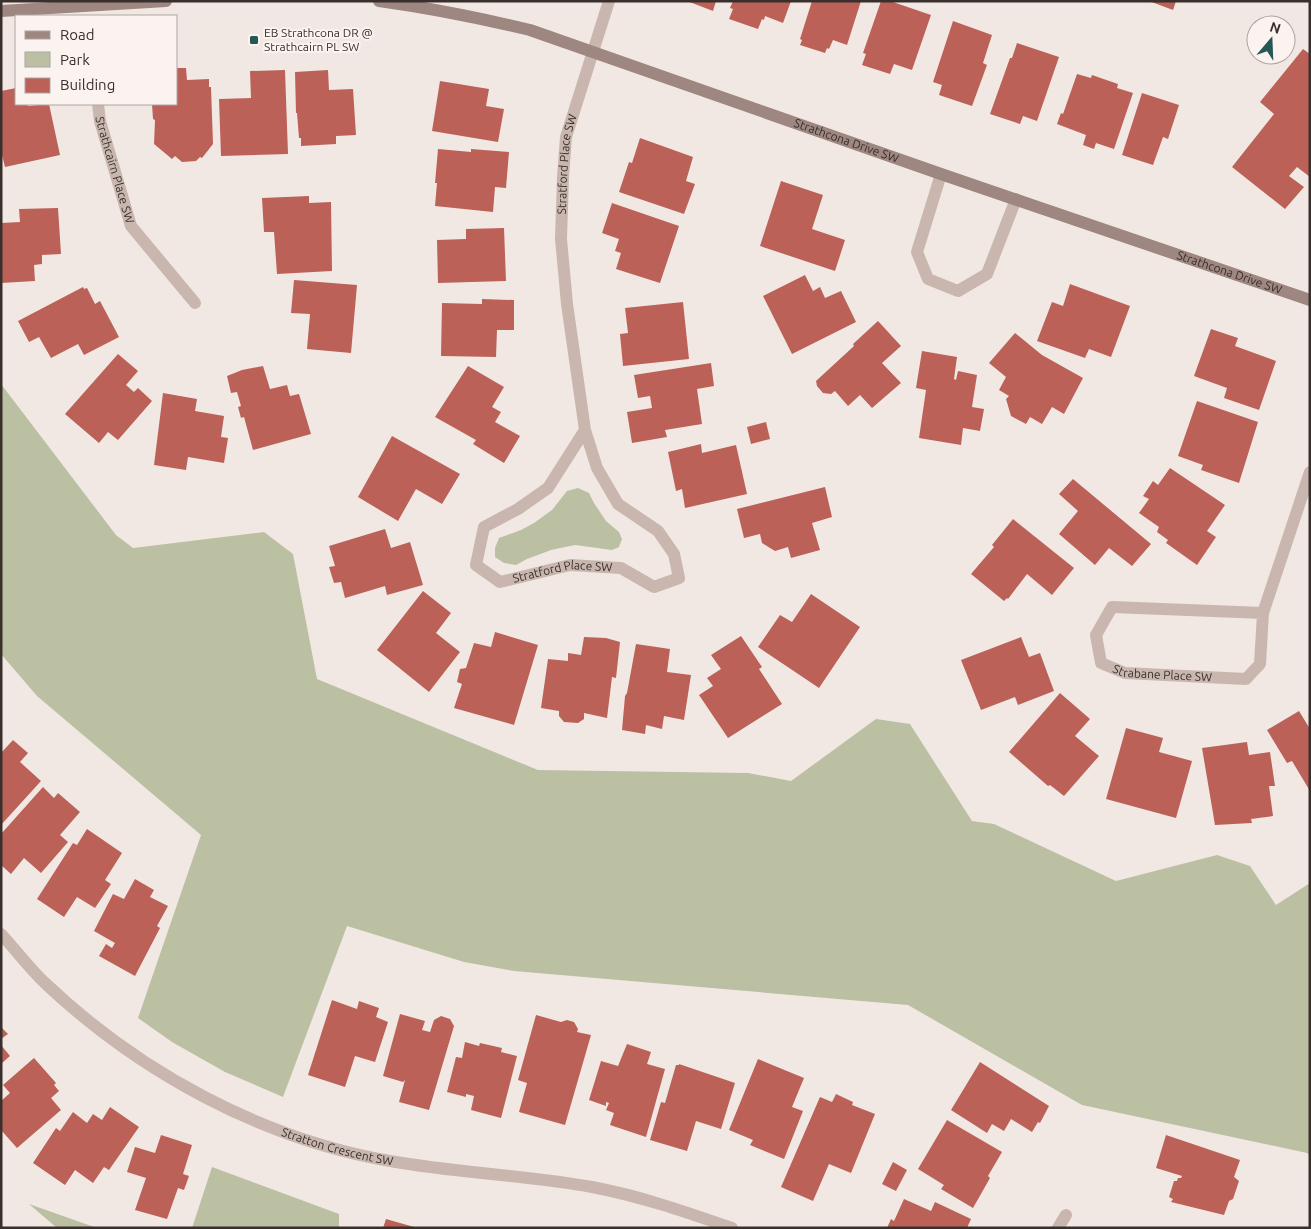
<svg xmlns="http://www.w3.org/2000/svg" width="1311" height="1229" font-family="Ubuntu,sans-serif">
  <style>
    .green { fill: #bbc0a3 }
    .building { fill: #bb6158 }
    .lines { fill: none; stroke-linecap: round; stroke-linejoin: round }
    .street { stroke: #c9b7af; stroke-width: 12 }
    .secondary { stroke: #9d8780; stroke-width: 12 }
    .poi-dot { fill: #255753; stroke: #faf3ef; stroke-width: 2 }
    .labels { text-anchor: middle; stroke-width: 4; stroke-linejoin: round; paint-order: stroke }
    .poi-label { font-size: 12px; fill: #392f2c; stroke: #faf3ef; text-anchor: start }
    .street-label { font-size: 12px; fill: #392f2c; stroke: #faf3ef }
  </style>
  <rect width="100%" height="100%" fill="#f2e8e3"/>
  <!-- green -->
  <g class="green">
    <path d="M1,384l115,151 17,13 131,-16 29,22 24,125 221,91 210,3 43,8 85,-62 34,5 62,97 22,3 122,57 101,-26 33,11 26,39 34,-22v272l-3,-2 -225,-48 -174,-100 -394,-34 -50,-9 -117,-36 -64,171 -58,-25 -53,-30 -34,-24 63,-183 -164,-139 -36,-42z"/>
    <path d="M578,488l11,5 5,10 12,18 13,11 3,7 -3,8 -7,3 -37,-5 -24,5 -24,9 -11,6 -12,-2 -9,-6v-9l4,-10 22,-8 13,-7 18,-13 15,-19z"/>
    <path d="M212,1167l127,47v14h-147z"/>
    <path d="M29,1204l68,24h-40z"/>
  </g>
  <!-- building -->
  <g class="building">
    <path d="M687,1h29l-3,10z"/>
    <path d="M733,1h58l-8,22 -18,-7 -1,4 -2,-1 -4,10 -29,-10 4,-10 -3,-1z"/>
    <path d="M812,1h49l-14,44 -14,-5 -4,9 -2,-1 -2,5 -25,-8 2,-5 -2,-1z"/>
    <path d="M881,1h9l41,14 -19,55 -18,-6 -4,10 -28,-9 4,-11 -3,-1z"/>
    <path d="M1149,1h27l-3,9z"/>
    <path d="M953,21l39,14 -9,28 4,2 -15,41 -33,-11 3,-10 -9,-3z"/>
    <path d="M1017,43l42,14 -22,64 -14,-5 -3,8 -30,-10 20,-56h2z"/>
    <path d="M1303,49l7,5v123l-13,-10 -8,9 15,11 -19,22 -53,-42 42,-53 -14,-12z"/>
    <path d="M176,68h10l1,12 22,-1v8h2l2,57 -11,14 -2,-1 -4,4 -14,1 -7,-6 -3,3 -18,-15 1,-24 -2,-1 -1,-15h24z"/>
    <path d="M285,70l3,84 -67,2 -2,-57 32,-1 -1,-27z"/>
    <path d="M328,70l1,20 24,-1 3,46 -20,1v8l-35,2v-8h-2l-2,-25h-1l-1,-41z"/>
    <path d="M1077,74l14,4 1,-3 26,9 -1,4 16,5 -19,56 -18,-6 -2,6 -11,-4 3,-10 -29,-11 4,-11 2,1z"/>
    <path d="M440,81l49,8 -3,17 18,3 -6,33 -66,-11z"/>
    <path d="M16,88v16h12v2l21,-2 11,51 -55,12 -4,-16v-60z"/>
    <path d="M1142,93l37,12 -11,34 -5,-2 -10,28 -31,-10z"/>
    <path d="M640,138l53,19 -7,24 9,3 -11,30 -65,-22 10,-30 3,1z"/>
    <path d="M438,149l33,3v-3l38,3 -3,36 -11,-1 -2,25 -58,-6 2,-23h-2z"/>
    <path d="M781,181l42,14 -11,34 33,11 -10,31 -75,-25z"/>
    <path d="M309,196v7l22,-1 1,69 -55,3 -3,-42h-10l-2,-34z"/>
    <path d="M612,203l67,23 -19,57 -44,-14 5,-16 -6,-2 4,-12 -17,-6z"/>
    <path d="M58,208l3,46 -19,1v9l-8,1 1,16 -34,2v-60l19,-1 -1,-13z"/>
    <path d="M504,228l2,53 -68,2 -1,-43 29,-1v-10z"/>
    <path d="M805,275l8,16 7,-4 5,11 16,-7 15,31 -64,32 -29,-58z"/>
    <path d="M294,280l63,5 -6,68 -44,-4 3,-35 -19,-1z"/>
    <path d="M1070,284l60,22 -19,51 -22,-8 -4,9 -48,-17 15,-39 11,4z"/>
    <path d="M83,287l1,2 3,-1 8,16 5,-3 19,36 -35,18 -6,-11 -27,14 -12,-21 -10,5 -11,-21z"/>
    <path d="M482,299l32,1v30h-17l-1,27 -55,-1 1,-53 40,1z"/>
    <path d="M683,302l6,57 -66,7 -3,-32 8,-1 -3,-25z"/>
    <path d="M878,321l23,25 -19,17 19,20 -29,25 -12,-13 -12,11 -13,-15 -4,3 -8,-1 -6,-7 -1,-5 38,-35 -1,-2z"/>
    <path d="M1211,329l27,9 -3,8 41,15 -17,49 -35,-12 3,-10 -33,-12z"/>
    <path d="M1015,333l27,22 41,23 -19,36 -12,-7 -10,17 -12,-7 -4,7 -15,-8 -5,-17 3,-3 -10,-6 7,-13 -17,-14z"/>
    <path d="M922,351l35,6 -3,22 2,1 2,-9 19,4 -5,32 12,2 -4,22 -17,-3 -2,17 -42,-7 7,-48 -10,-2z"/>
    <path d="M118,354l20,17 -12,14 8,7 4,-4 14,13 -34,39 -10,-8 -9,11 -34,-29z"/>
    <path d="M711,363l3,23 -17,3 5,35 -37,6 2,7 -35,6 -5,-31 25,-4 -2,-12 -12,2 -4,-23z"/>
    <path d="M263,366l7,23 17,-4 3,11 9,-2 12,40 -58,16 -9,-33 -3,1 -3,-11 3,-1 -4,-14 -6,1 -4,-17 15,-6z"/>
    <path d="M468,366l36,21 -12,20 9,5 -6,10 25,14 -16,27 -31,-19 3,-4 -41,-23z"/>
    <path d="M163,393l34,6 -2,12 29,5 -3,21 7,1 -4,25 -36,-6 -2,13 -32,-5z"/>
    <path d="M1197,401l61,21 -19,61 -38,-13 2,-5 -25,-9z"/>
    <path d="M766,422l4,17 -19,5 -4,-17z"/>
    <path d="M392,436l68,38 -18,30 -26,-15 -18,32 -40,-24z"/>
    <path d="M701,444l1,9 34,-8 11,49 -62,14 -3,-19 -6,2 -8,-39z"/>
    <path d="M1170,468l55,37 -18,26 9,6 -19,28 -31,-22 2,-3 -11,-8 2,-5 -20,-14 10,-14 -6,-3 10,-15 5,4z"/>
    <path d="M1073,479l78,65 -19,22 -23,-18 -14,17 -36,-31 19,-23 -19,-17z"/>
    <path d="M825,487l7,30 -20,6 8,27 -29,8 -3,-11 -13,4 -13,-8 -2,-9 -16,4 -7,-29z"/>
    <path d="M1013,519l61,49 -22,27 -25,-21 -19,25 -1,-1 -3,3 -33,-27 23,-27 -2,-2z"/>
    <path d="M385,529l6,19 19,-6 13,43 -36,10 -2,-9 -40,12 -4,-16 -7,1 -5,-16 6,-1 -6,-20z"/>
    <path d="M423,591l28,22 -15,20 24,19 -31,40 -52,-42z"/>
    <path d="M811,594l49,33 -41,61 -61,-41 22,-32 12,7z"/>
    <path d="M495,632l43,13 -24,80 -60,-17 8,-24 -5,-2 3,-13 6,-1 8,-25 17,4z"/>
    <path d="M741,636l21,31 -3,2 23,35 -54,34 -29,-43 14,-9 -6,-8 14,-9 -10,-14z"/>
    <path d="M584,637l22,1 14,4 -4,36 -4,-1 -5,41 -23,-5v6l-6,4 -14,-1 -5,-6v-5l-18,-3 7,-49 20,2v-8l13,2z"/>
    <path d="M1021,637l8,20 11,-4 14,38 -36,14 -3,-8 -34,13 -20,-50z"/>
    <path d="M636,644l34,5 -3,23 24,3 -7,45 -20,-4 -2,13 -16,-4 -1,9 -23,-4 3,-34 2,-3z"/>
    <path d="M1060,693l30,26 -15,17 24,20 -35,40 -14,-11 -2,1 -39,-34z"/>
    <path d="M1299,711l11,18v62l-18,-30 -5,2 -20,-33z"/>
    <path d="M1126,728l37,10 -4,14 33,9 -16,57 -70,-19z"/>
    <path d="M13,740l15,13 -8,9 21,19 -40,44v-72z"/>
    <path d="M1247,742l2,13 21,-3 5,34h-6l4,30 -22,3 1,4 -37,2 -13,-77z"/>
    <path d="M43,787l11,11 4,-5 22,19 -20,23 8,7 -27,31 -17,-15 -13,16 -10,-9v-31z"/>
    <path d="M87,829l35,24 -17,27 6,4 -16,24 -18,-11 -13,20 -27,-18 36,-56 4,2z"/>
    <path d="M135,879l19,11 -4,7 18,9 -11,20 3,2 -25,48 -36,-20 7,-12 6,4 3,-5 -21,-12 19,-37 11,5z"/>
    <path d="M332,1000l25,9 2,-8 20,7 -3,9 12,5 -13,40 -20,-6 -10,31 -37,-12z"/>
    <path d="M400,1014l25,7 -3,9 8,2 4,-12 7,-4 9,3 4,7 -25,84 -30,-8 6,-22 -2,2 -20,-6z"/>
    <path d="M536,1015l25,7 6,-2 7,2 4,7 -1,3 14,3 -26,90 -46,-13 8,-29 -9,-3z"/>
    <path d="M1,1027l7,7 -7,5z"/>
    <path d="M465,1042l14,4 1,-3 22,5 -1,4 16,4 -16,62 -30,-8 3,-14 -8,-2v3l-19,-5 9,-35 6,1z"/>
    <path d="M627,1044l24,8 -4,12 18,5 -19,68 -36,-12 4,-12 -8,-3 3,-7 -3,-1v4l-17,-6 12,-39 17,5z"/>
    <path d="M1,1045l9,11 -9,8z"/>
    <path d="M34,1058l22,25 -2,2 5,6 -8,7 10,12 -44,38 -16,-18v-29l9,-8 -7,-8z"/>
    <path d="M758,1059l46,19 -12,29 11,4 -19,48 -34,-14 3,-5 -24,-10z"/>
    <path d="M980,1062l69,44 -9,17 -2,-1 -6,10 -21,-13 -7,12 -12,-7 -5,9 -36,-23z"/>
    <path d="M679,1064l56,19 -14,46 -25,-8 -9,30 -37,-11 11,-38 4,1 11,-38h3z"/>
    <path d="M836,1094l17,8 -1,3 23,9 -24,59 -22,-9 -16,37 -32,-14 39,-90 12,5z"/>
    <path d="M110,1107l29,20 -30,43 -5,-3 -11,16 -18,-13 -10,15 -32,-22 23,-35 4,3 13,-19 14,11 6,-9 9,6z"/>
    <path d="M947,1120l55,32 -14,24 2,2 -17,30 -32,-19 3,-4 -26,-16z"/>
    <path d="M161,1135l31,10 -9,29 6,2 -5,14 -6,-2 -11,31 -32,-9 11,-32 -19,-6 8,-25 20,6z"/>
    <path d="M1166,1135l74,25 -6,17 5,4 -6,18 -4,2 -5,14 -53,-13 2,-3 -4,-2 5,-16h3l1,-3h3l1,-2 -26,-8z"/>
    <path d="M893,1162l14,8 -11,21 -14,-7z"/>
    <path d="M904,1199l27,12 4,-9 36,17 -4,9h-80l4,-9 3,2z"/>
    <path d="M386,1219l28,8v1h-31z"/>
  </g>
  <g class="lines">
    <!-- street -->
    <g class="street">
      <path id="s1" d="M98,104l2,17 31,105 64,77"/>
      <path d="M941,174l-24,78 11,27 30,12 29,-17 29,-75"/>
      <path id="s2" d="M585,430l-37,58 -30,21 -34,18 -8,38 24,17 70,-17 51,3 33,19 25,-9 -5,-24 -16,-23 -40,-27 -21,-36 -12,-38 -18,-126 -6,-65 2,-62 3,-40 43,-136"/>
      <path id="s3" d="M1263,613l-151,-6 -16,28 5,28 24,10 121,6 14,-15 3,-51 47,-141"/>
      <path id="s4" d="M1,934c15,16 28,34 44,49 94,89 217,156 345,178 67,12 135,14 202,26 48,9 94,25 140,41"/>
      <path d="M1058,1228l8,-13"/>
    </g>
    <!-- secondary -->
    <g class="secondary">
      <path id="s5" d="M379,1c51,7 101,17 151,29l411,144 369,126"/>
      <path d="M1,11l165,-10"/>
    </g>
  </g>
  <!-- markers -->
  <rect class="poi-dot" x="249" y="35" width="10" height="10" rx="2.5"/>
  <g class="labels">
    <!-- poi labels -->
    <g class="poi-label">
      <text x="264" y="37">EB Strathcona DR @<tspan x="264" dy="14">Strathcairn PL SW</tspan></text>
    </g>
    <!-- street labels -->
    <g class="street-label">
      <text dy="4" stroke="none"><textPath href="#s5" startOffset="489">Strathcona Drive SW</textPath></text>
      <text dy="4" stroke="none"><textPath href="#s2" startOffset="850">Stratford Place SW</textPath></text>
      <text dy="4" stroke="none"><textPath href="#s1" startOffset="68">Strathcairn Place SW</textPath></text>
      <text dy="4" stroke="none"><textPath href="#s5" startOffset="894">Strathcona Drive SW</textPath></text>
      <text dy="4" stroke="none"><textPath href="#s2" startOffset="276">Stratford Place SW</textPath></text>
      <text dy="4" stroke="none"><textPath href="#s3" startOffset="275">Strabane Place SW</textPath></text>
      <text dy="4" stroke="none"><textPath href="#s4" startOffset="405">Stratton Crescent SW</textPath></text>
    </g>
  </g>
  <!-- border -->
  <rect width="1311" height="1229" fill="none" stroke="#392f2c" stroke-width="5"/>
  <!-- legend -->
  <rect x="15" y="15" width="162" height="90" fill="#faf3ef" stroke="#ada5a1"/>
  <rect x="25" y="31" width="25" height="8" fill="#9d8780" stroke="#ada5a1"/>
  <text x="60" y="40" font-size="15" fill="#392f2c">Road</text>
  <rect x="25" y="52" width="25" height="15" fill="#bbc0a3" stroke="#ada5a1"/>
  <text x="60" y="65" font-size="15" fill="#392f2c">Park</text>
  <rect x="25" y="78" width="25" height="15" fill="#bb6158" stroke="#ada5a1"/>
  <text x="60" y="90" font-size="15" fill="#392f2c">Building</text>
  <!-- north arrow -->
  <g transform="translate(1271 40) rotate(19)"><circle r="24" fill="#faf3ef" stroke="#ada5a1"/>
  <path d="M0-4L9 19L0 12L-9 19Z" fill="#255753"/>
  <text y="-8" font-size="14" font-weight="bold" text-anchor="middle" fill="#392f2c">N</text>
  </g>
</svg>
